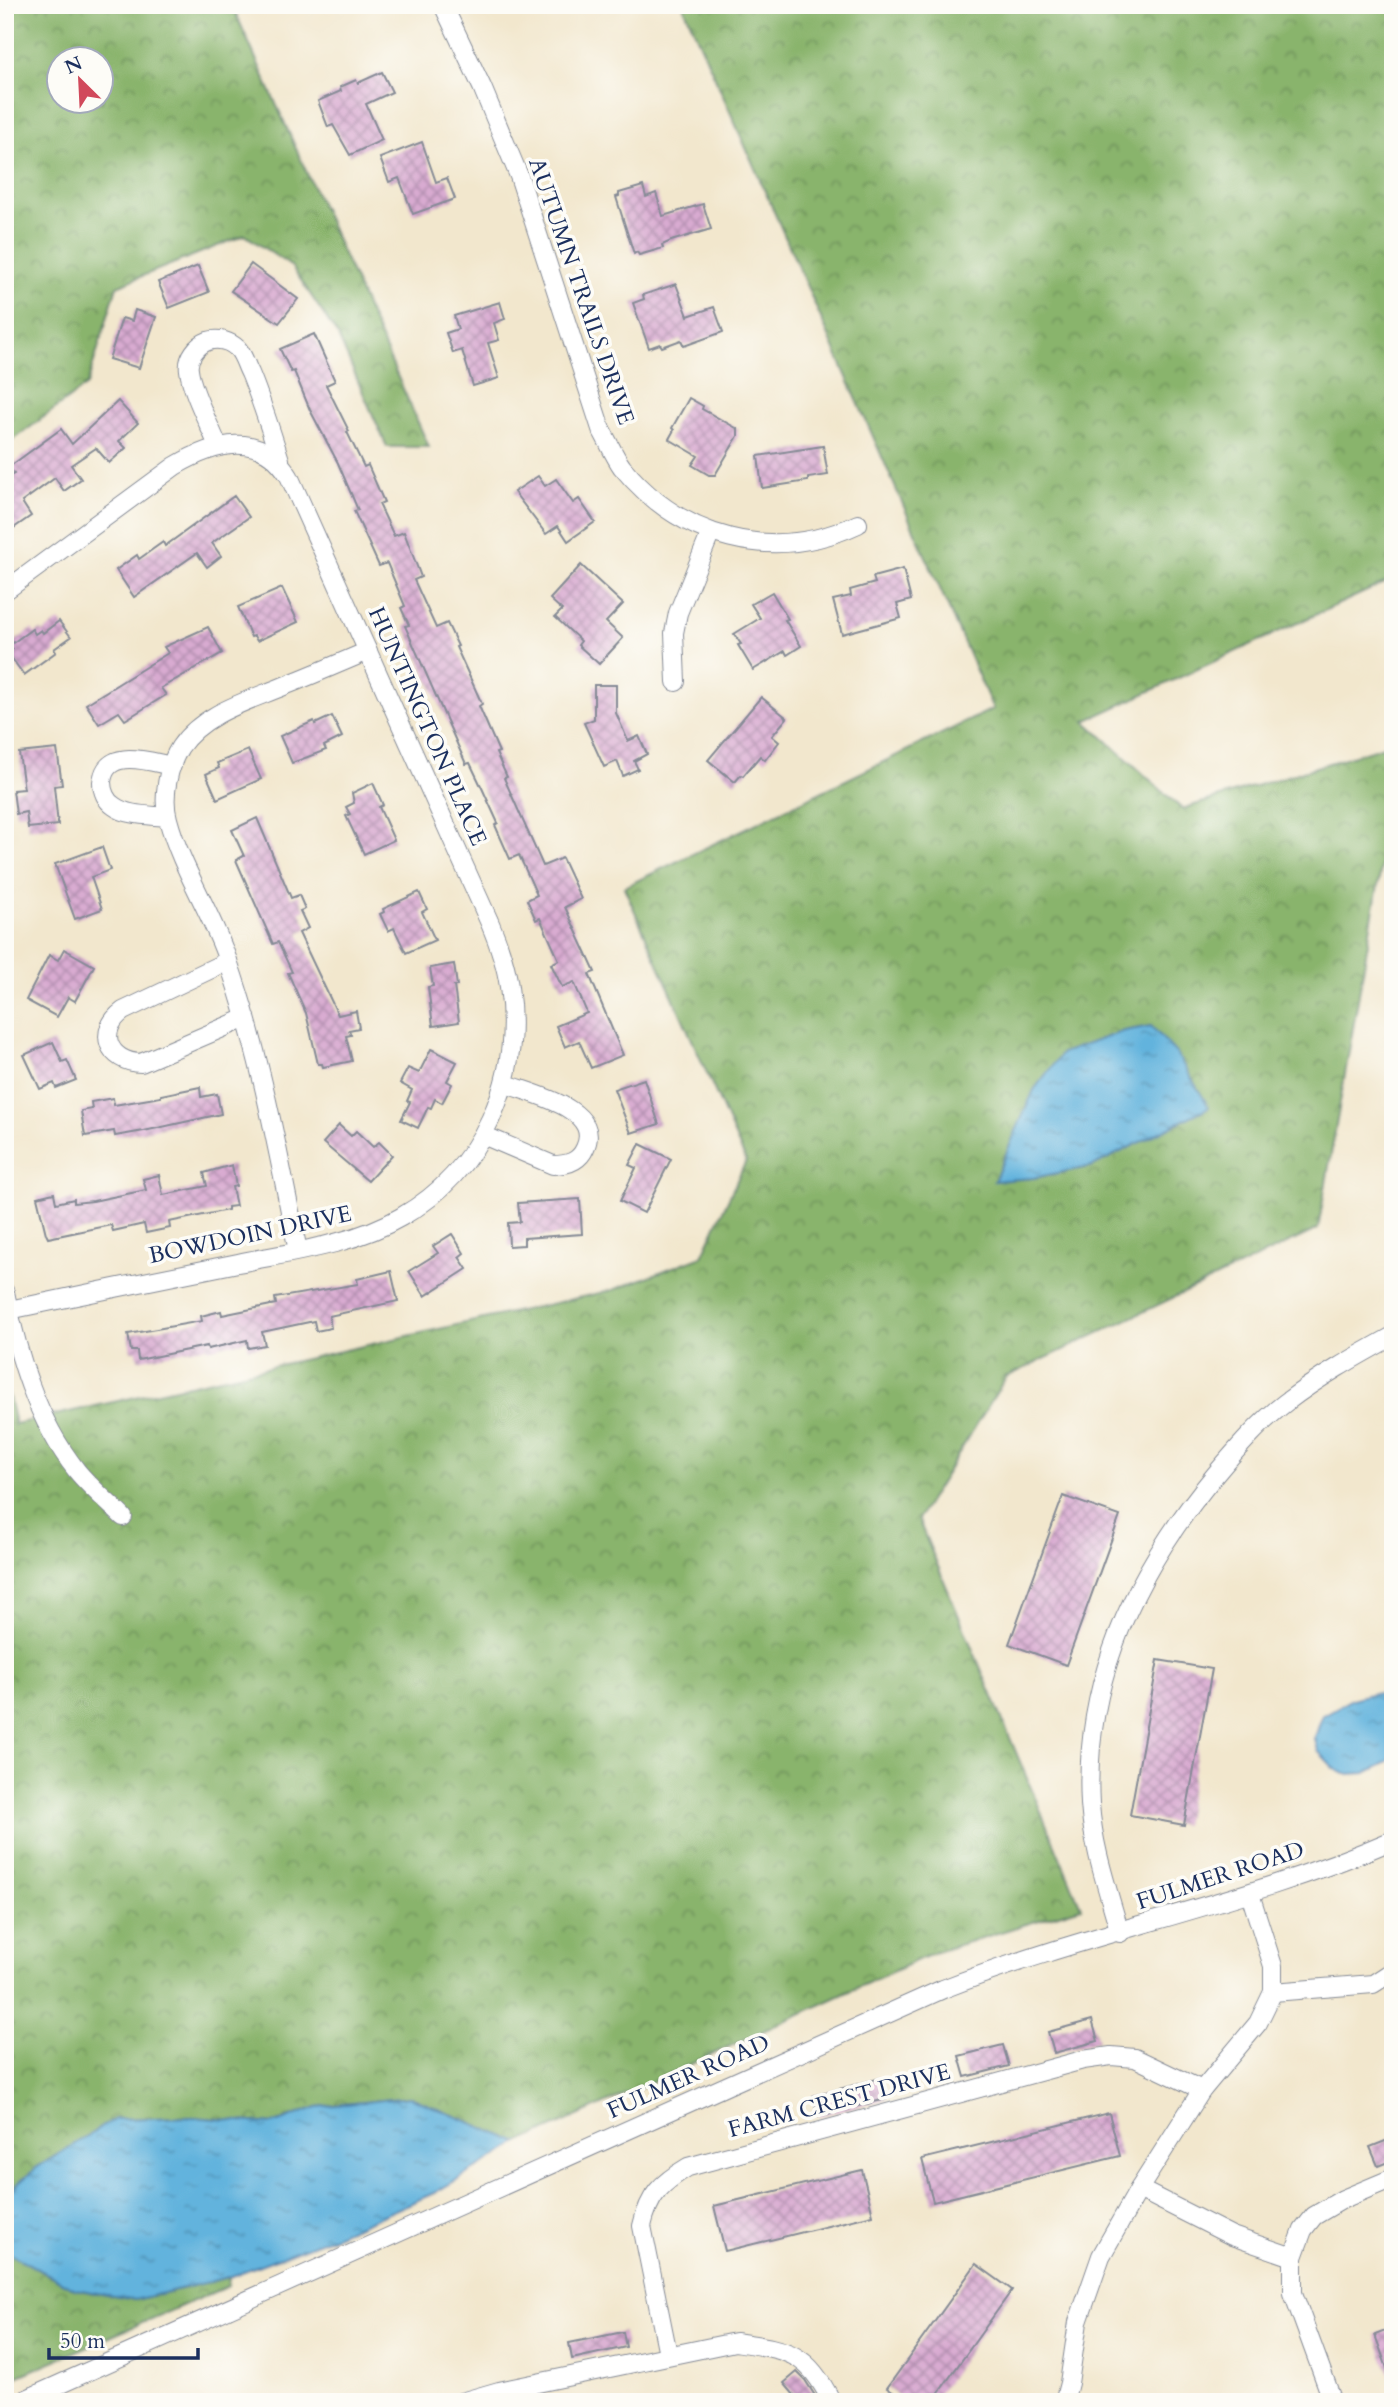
<svg xmlns="http://www.w3.org/2000/svg" width="1398" height="2407" font-family="Cardo,serif">
  <style>
    .forest { fill: url(#forest-crowns); stroke: #527265; stroke-width: 2; fill-rule: evenodd }
    .water { fill: url(#water-ripples); stroke: #3e719e; stroke-width: 2 }
    .building { fill: url(#building-cross-hatch) }
    .lines { fill: none; stroke-linecap: round; stroke-linejoin: round }
    .minor-casing { stroke: #868b96; stroke-width: 20 }
    .minor { stroke: #fff; stroke-width: 18 }
    .labels { text-anchor: middle; stroke-width: 7; stroke-linejoin: round; paint-order: stroke }
    .street-label { font-size: 23px; fill: #1b2f5e; stroke: #fdfcf7 }
  </style>
  <defs>
    <pattern id="forest-crowns" width="20" height="18" patternUnits="userSpaceOnUse" patternTransform="scale(1.75)"><rect width="20" height="18" fill="#89b46c"/><path d="M2 6a3 3 0 1 1 6 0M12 15a3 3 0 1 1 6 0" fill="none" stroke="#6f935c"/></pattern>
    <pattern id="water-ripples" width="26" height="14" patternUnits="userSpaceOnUse" patternTransform="scale(1.75)"><rect width="26" height="14" fill="#62b3dd"/><path d="M2 4q2-2 4 0t4 0M15 11q2-2 4 0t4 0" fill="none" stroke="#5092b6"/></pattern>
    <pattern id="building-cross-hatch" width="8" height="8" patternUnits="userSpaceOnUse" patternTransform="scale(1.75)"><rect width="8" height="8" fill="#d9abd1"/><path d="M0 0l8 8M0 8l8-8" fill="none" stroke="#af8cad"/></pattern>
  </defs>
  <rect width="100%" height="100%" fill="#fdfcf7"/>
  <filter id="ink" filterUnits="userSpaceOnUse"><feTurbulence type="fractalNoise" baseFrequency=".0143" numOctaves="2"/><feDisplacementMap in="SourceGraphic" scale="14" xChannelSelector="R" yChannelSelector="G"/><feConvolveMatrix kernelMatrix="1 2 1 2 8 2 1 2 1" color-interpolation-filters="sRGB"/></filter>
  <filter id="wash" filterUnits="userSpaceOnUse"><feTurbulence type="fractalNoise" baseFrequency=".00686" numOctaves="4" result="noise"/><feDisplacementMap in="SourceGraphic" scale="28" xChannelSelector="R" yChannelSelector="G"/><feGaussianBlur stdDeviation="1.57" result="paint"/><feColorMatrix in="noise" values="0 0 0 0 0 0 0 0 0 0 0 0 0 0 0 0 0 1.4 0 .05"/><feComposite in="paint" operator="in"/></filter>
  <g filter="url(#wash)">
    <rect width="100%" height="100%" fill="#f2e7cd"/>
    <!-- forest -->
    <g class="forest">
      <path d="M5,5h227l197,442h-42l-49,-111 -46,-69 -47,-32 -128,51 -30,99 -82,61zM60,60h42v42h-42z"/>
      <path d="M683,5h710v574l-308,142 97,88 211,-66v56l-75,430 -312,148 -88,142 163,388 -148,46 -414,190 -109,-46 -93,10 -44,17 -80,-7 -78,2 -79,49 -31,27v-815l10,44 598,-134 89,-34 44,-95 -122,-274 369,-178zM1151,1026l-58,140 -60,12 -38,2 67,-127 62,-22z"/>
      <path d="M5,2248l7,7 63,34 60,11 94,-23 -1,9 -223,96z"/>
    </g>
    <!-- water -->
    <g class="water">
      <path d="M1151,1026l25,27 33,54 -116,59 -60,12 -39,3 40,-91 28,-37 62,-22z"/>
      <path d="M1374,1693l19,4v60l-7,6 -20,10 -21,1 -10,-5 -17,-18 -3,-13 7,-22 30,-17z"/>
      <path d="M410,2097l109,46 -85,50 -99,43 -106,41 -94,23 -60,-11 -63,-34 -7,-7v-53l31,-27 79,-49 78,-2 80,7 44,-17z"/>
    </g>
    <g id="blocks">
      <!-- building -->
      <g class="building">
        <path d="M382,72l10,20 -26,12 16,36 -32,15 -17,-30 -5,2 -10,-26 23,-10 -1,-4 16,-7 2,3z"/>
        <path d="M422,142l14,40 11,-4 8,21 -42,15 -14,-36 -10,4 -9,-24z"/>
        <path d="M643,186l3,11 10,-4 7,23 40,-12 8,25 -40,12 -9,4 1,3 -24,7 -2,-3 -3,2 -18,-57 3,-1v-3z"/>
        <path d="M251,264l47,35 -19,24 -48,-32z"/>
        <path d="M198,266l11,26 -40,16 -11,-26z"/>
        <path d="M676,284l12,32 26,-9 9,25 -39,14 -3,-6 -19,7 -2,-3 -11,4 -16,-45 11,-4 -1,-4z"/>
        <path d="M500,302l5,17 -11,4 5,17 -11,3 11,35 -26,8 -11,-36 -9,3 -7,-20 12,-4 -4,-13z"/>
        <path d="M135,310l21,7 -17,51 -30,-9 13,-41 10,3z"/>
        <path d="M314,334l21,47 -9,4 23,46 -2,1 17,35 4,-2 16,37 -5,2 15,32 10,-4 17,45 -7,3 22,48 11,-5 11,23 -2,1 26,57 -3,2 20,46 -3,1 11,24 -3,1 39,88 19,-8 19,41 -16,8 30,65 -6,2 34,81 -32,13 -12,-27 -14,6 -9,-21 31,-13 -13,-31 -12,5 -11,-23 8,-4 -19,-42 -4,2 -9,-20 10,-5 -18,-40 -9,4 -15,-34 3,-2 -16,-35 -12,-25 -4,1 -61,-138 4,-1 -8,-17 4,-2 -18,-43 -8,3 -25,-55 4,-1 -20,-47 -28,-53 -16,-39 -3,1 -11,-23z"/>
        <path d="M689,398l14,8 -1,3 36,20v7l-23,39h-6l-17,-10 6,-9 -29,-17 5,-9 -2,-2z"/>
        <path d="M118,401l20,22 -19,18 7,7 -17,15 -13,-15 -25,17 10,14 -17,12 -9,-13 -33,24 9,14 -26,18v-55l9,-5 -5,-7 52,-38 11,15z"/>
        <path d="M823,446l5,29 -20,3v3l-46,7 -4,-32z"/>
        <path d="M538,476l7,10 11,-7 17,24 6,-4 16,23 -27,19 -10,-15 -12,8 -32,-42z"/>
        <path d="M234,496l15,21 -37,26 9,13 -14,11 -10,-14 -63,44 -18,-27 21,-15 2,4 24,-17 2,4z"/>
        <path d="M581,565l42,39 -17,18 17,16 -24,26 -21,-19 3,-4 -26,-24 7,-7 -12,-11z"/>
        <path d="M903,569l8,31 -14,4 4,14 -59,16 -9,-34 18,-4 -1,-6 25,-7 -2,-6z"/>
        <path d="M282,588l16,34 -41,19 -3,-5 -3,1 -13,-30z"/>
        <path d="M772,592l16,27 -3,1 16,26 -14,9 -2,-4 -32,19 -15,-25 3,-1 -7,-10 26,-16 -9,-14z"/>
        <path d="M59,621l12,16 -17,12 2,3 -32,23 -16,-22 5,-4 -3,-4 22,-16 3,5 6,-4 2,3z"/>
        <path d="M208,627l14,26 -61,35 5,7 -41,25 -6,-8 -20,12 -13,-20 82,-51 -4,-6z"/>
        <path d="M594,685h22v28l12,28 11,-5 8,18 -13,7 4,8 -15,7 -6,-15 -13,6 -20,-44 10,-4z"/>
        <path d="M761,697l26,21 -15,18 7,6 -14,18 -5,-4 -17,20 -2,-1 -6,7 -27,-22z"/>
        <path d="M332,716l10,21 -18,9 2,4 -34,13 -12,-27 34,-15 1,3z"/>
        <path d="M57,749l5,36 -8,1 4,39 -30,3 -2,-16 -10,2 -3,-24 11,-1 -5,-36z"/>
        <path d="M248,750l13,29 -44,20 -11,-25 13,-6 -2,-5z"/>
        <path d="M373,783l10,22 -4,2 15,33 -30,14 -18,-38 4,-2 -4,-7 8,-4 -2,-10z"/>
        <path d="M257,818l34,80 8,-3 6,14 -5,2 8,17 -9,5 39,82 18,-4 3,17 -10,2 2,5 -5,1 6,25 -29,6 -1,-3h-4l-12,-51 -18,-40 4,-1 -14,-30 -5,2 -37,-84 8,-4 -12,-26z"/>
        <path d="M102,847l8,23 -19,7 11,32 -27,10 -20,-55z"/>
        <path d="M419,892l8,17 -5,3 13,28 -29,13 -12,-25 -6,3 -8,-17 4,-2 -1,-3z"/>
        <path d="M64,949l30,17 -19,35 -7,-4 -11,20 -31,-17 23,-45 9,5z"/>
        <path d="M454,964l3,22h-3l5,36 -26,4 -5,-39 5,-1 -3,-18z"/>
        <path d="M53,1042l9,20 5,-2 9,20 -20,8 -2,-5 -14,6 -16,-34z"/>
        <path d="M431,1049l26,13 -10,19 5,3 -10,19 -7,-4 -4,9 -3,-1 -10,21 -17,-8 9,-18 -3,-1 5,-11 -12,-7 8,-15 11,5z"/>
        <path d="M644,1079l15,45 -28,9 -17,-44z"/>
        <path d="M200,1087l1,10 16,-3 4,20 -77,17 -29,5 -1,-5 -29,5 -4,-25 11,-2 -1,-7 22,-4 1,7 47,-8v-2z"/>
        <path d="M339,1125l12,11 5,-5 17,16 6,-5 13,13 -24,26 -45,-38z"/>
        <path d="M640,1144l31,15 -27,54 -24,-12 16,-33 -7,-3z"/>
        <path d="M232,1165l4,21 -4,1 4,19 -8,1v3l-59,12 1,6 -24,5 -2,-9 -31,7 -2,-6 -63,13 -2,-4 -9,-37 17,-4 2,10 18,-4v4l19,-2 53,-11 -3,-11 16,-4 4,20 44,-9 -3,-13z"/>
        <path d="M580,1199l2,35 -58,4v7l-15,1 -1,-23 12,-1 -2,-19z"/>
        <path d="M452,1234l12,19 -5,4 8,12 -42,27 -16,-25 29,-18 -5,-7z"/>
        <path d="M391,1271l7,30 -69,15 2,12 -15,3 -2,-10 -52,11 3,13 -17,3 -1,-8 -39,9 -1,-3 -69,14 -1,-9h-6l-3,-17 74,-13 -1,-5 20,-5 1,4 54,-11 -1,-6 83,-14 -1,-5z"/>
        <path d="M1063,1496l57,20 -54,149 -57,-21z"/>
        <path d="M1158,1660l54,9 -28,156 -54,-10z"/>
        <path d="M1092,2020l6,21 -44,12 -6,-21z"/>
        <path d="M1003,2045l6,21 -44,11 -6,-21z"/>
        <path d="M881,2078l5,21 -68,17 -5,-20z"/>
        <path d="M1109,2113l11,43 -187,46 -11,-43z"/>
        <path d="M1393,2138v22l-15,6 -8,-19z"/>
        <path d="M862,2170l11,45 -148,36 -11,-45z"/>
        <path d="M976,2264l36,26 -80,112h-25l-20,-14z"/>
        <path d="M1393,2328v51h-2l-16,-44z"/>
        <path d="M623,2332l3,15 -54,12 -3,-16z"/>
        <path d="M797,2372l8,8 14,22h-19l-16,-19z"/>
      </g>
    </g>
  </g>
  <g filter="url(#ink)">
    <use href="#blocks" fill-opacity="0" stroke="#868b96" stroke-width="2"/>
    <g class="lines">
      <!-- minor casing -->
      <g class="minor-casing">
        <g id="minor">
          <path d="M443,5l39,82 37,89 82,253c7,12 13,27 21,38 59,72 150,97 236,57"/>
          <path d="M218,446c-8,-20 -27,-56 -29,-76 -2,-12 8,-25 19,-29 11,-3 22,0 30,8 6,7 8,17 12,24 12,29 21,58 30,87"/>
          <path d="M5,591l170,-125c39,-23 86,-37 114,10l200,445c9,21 17,42 20,66 14,91 -27,184 -108,230 -48,28 -109,35 -163,46 -76,15 -153,31 -229,47"/>
          <path d="M676,682l-2,-49 4,-20 33,-81"/>
          <path d="M167,817c-16,-2 -40,-1 -53,-11 -8,-5 -12,-15 -12,-24 4,-36 48,-20 70,-16"/>
          <path d="M228,961l-105,50c-27,20 -15,51 18,52l105,-45"/>
          <path d="M483,1135l70,30c14,0 26,-3 32,-17 18,-39 -53,-54 -79,-64"/>
          <path d="M298,1251c-20,-98 -37,-196 -70,-290 -16,-48 -47,-93 -60,-142 -6,-21 0,-53 12,-72 23,-34 68,-46 104,-61 28,-11 56,-23 84,-35"/>
          <path d="M5,1292c13,64 31,127 72,179 14,17 31,31 46,46"/>
          <path d="M1120,1933c-12,-43 -27,-85 -30,-129 -7,-125 47,-235 125,-329 21,-25 44,-52 70,-72 34,-26 70,-46 108,-67"/>
          <path d="M1273,1992l100,-8 20,-13"/>
          <path d="M1139,2189l93,47 61,21"/>
          <path d="M668,2354l-26,-128c7,-31 19,-43 46,-59l395,-107 28,-4 24,2 67,32"/>
          <path d="M20,2402l923,-413c148,-58 303,-85 450,-149"/>
          <path d="M461,2402l38,-11 236,-49c54,8 71,9 97,60"/>
          <path d="M1064,2402l5,-19 9,-61 23,-66 38,-67 63,-99 56,-67 15,-31v-26l-23,-72"/>
          <path d="M1333,2402l-40,-109v-36l10,-27 11,-14 29,-17 50,-21"/>
        </g>
      </g>
      <!-- minor -->
      <use href="#minor" class="minor"/>
    </g>
  </g>
  <g class="labels">
    <!-- street labels -->
    <g class="street-label">
      <text transform="translate(582 291) rotate(71)" y="8">AUTUMN TRAILS DRIVE</text>
      <text transform="translate(428 726) rotate(66)" y="8">HUNTINGTON PLACE</text>
      <text transform="translate(250 1234) rotate(-12)" y="8">BOWDOIN DRIVE</text>
      <text transform="translate(1220 1875) rotate(-18)" y="8">FULMER ROAD</text>
      <text transform="translate(688 2076) rotate(-24)" y="8">FULMER ROAD</text>
      <text transform="translate(839 2100) rotate(-15)" y="8">FARM CREST DRIVE</text>
    </g>
  </g>
  <!-- margin -->
  <rect width="1398" height="2407" fill="none" stroke="#fdfcf7" stroke-width="28"/>
  <!-- north arrow -->
  <g transform="translate(80 80) rotate(336)"><circle r="33" fill="#fdfcf7" stroke="#a3aaba" stroke-width="2"/>
  <path d="M0-5L12 26L0 18L-12 26Z" fill="#d1495b"/>
  <text y="-10" font-size="19" font-weight="bold" text-anchor="middle" fill="#1b2f5e">N</text>
  </g>
  <!-- scale -->
  <path d="M49 2348v10h149v-10" fill="none" stroke="#1b2f5e" stroke-width="3.5"/>
  <text x="60" y="2348" font-size="21" fill="#1b2f5e" stroke="#fdfcf7" stroke-width="5" paint-order="stroke">50 m</text>
</svg>
